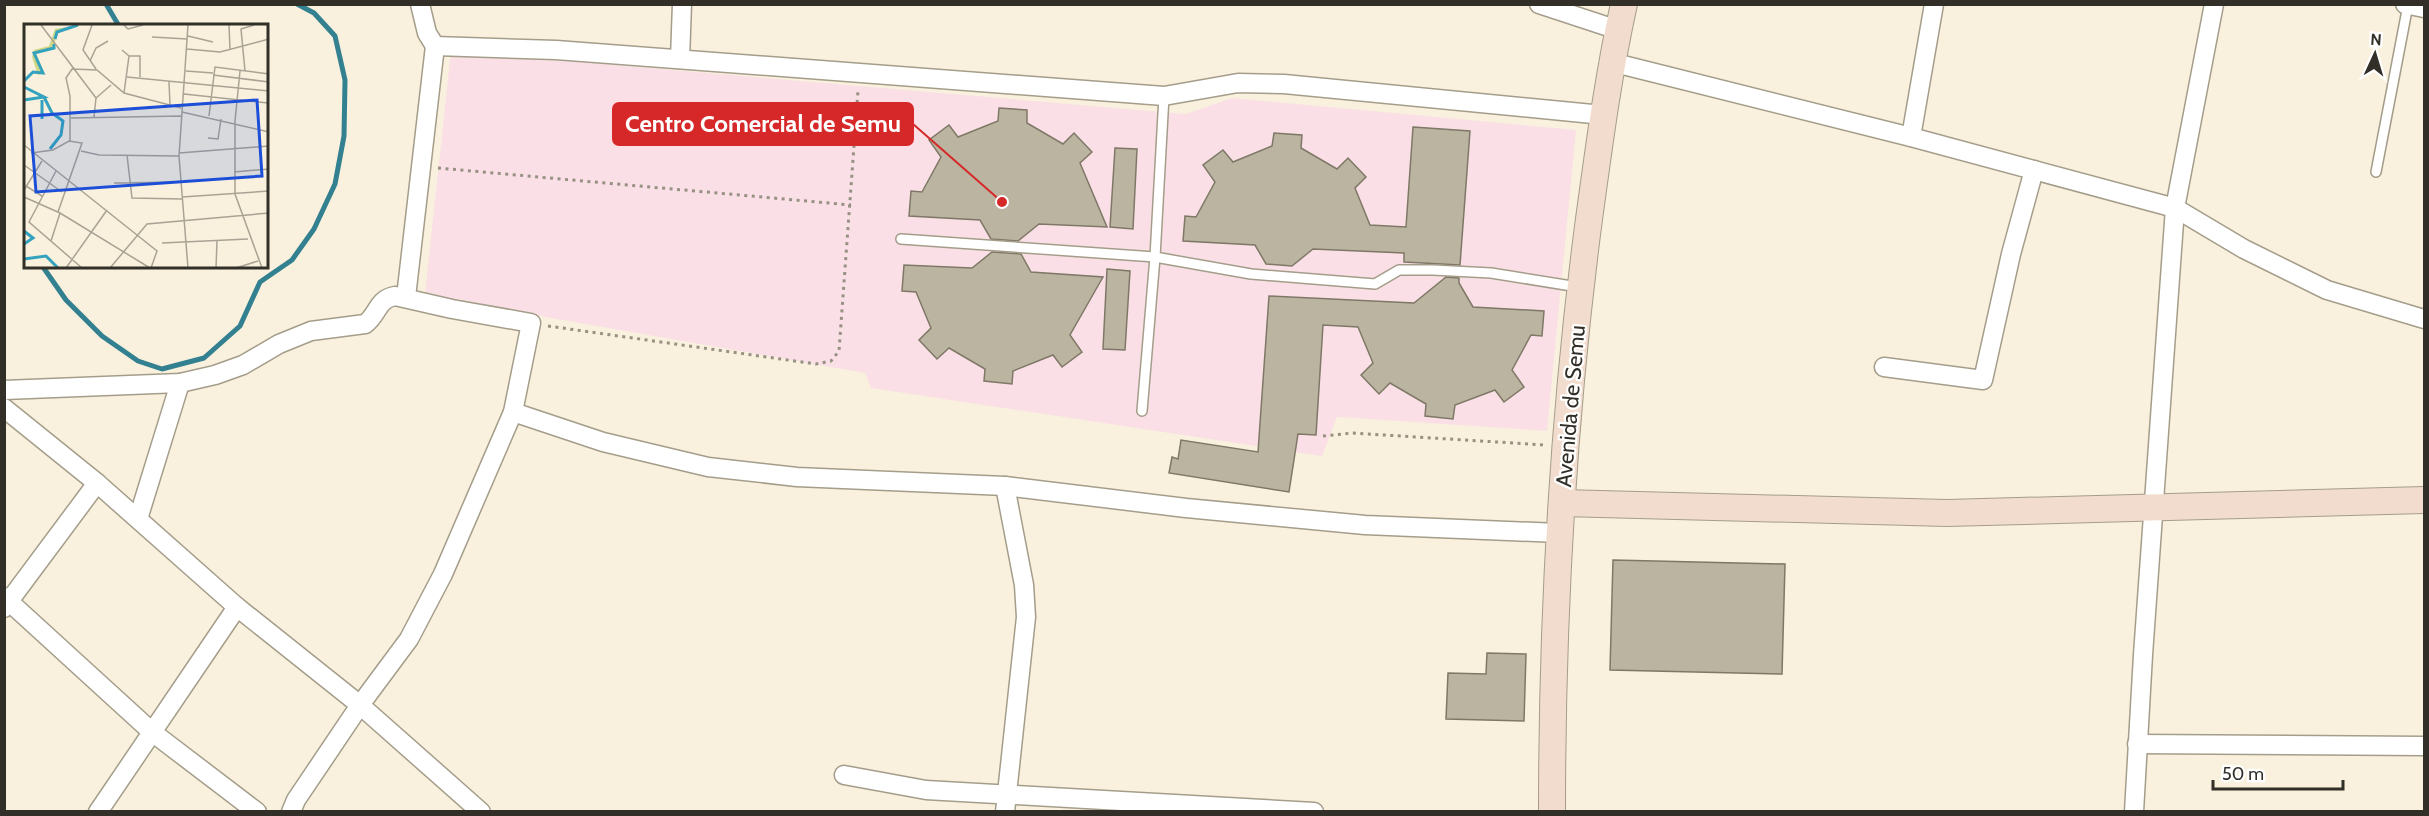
<svg xmlns="http://www.w3.org/2000/svg" width="2429" height="816" font-family="Cabin,sans-serif">
  <style>
    .commercial { fill: #fae0e6 }
    .lines { fill: none; stroke-linecap: round; stroke-linejoin: round }
    .stream { stroke: #338091; stroke-width: 5 }
    .building { fill: #bbb4a1; stroke: #7f7867; stroke-width: 1.5 }
    .lane-casing { stroke: #a49d8a; stroke-width: 12 }
    .street-casing { stroke: #a49d8a; stroke-width: 21 }
    .secondary-casing { stroke: #a49d8a; stroke-width: 28 }
    .path { stroke: #979184; stroke-width: 3; stroke-dasharray: 3 4.5; stroke-linecap: butt }
    .lane { stroke: #fff; stroke-width: 9 }
    .street { stroke: #fff; stroke-width: 18 }
    .secondary { stroke: #f2dccd; stroke-width: 26 }
    .labels { text-anchor: middle; stroke-width: 4.5; stroke-linejoin: round; paint-order: stroke }
    .street-label { font-size: 22px; fill: #322f28; stroke: #fff }
    .inset-river { fill: none; stroke: #33a2be; stroke-width: 3 }
    .inset-road { fill: none; stroke: #a9a395; stroke-width: 1.5 }
    .view { fill: #1d4ed8; fill-opacity: 0.15; stroke: #1d4ed8; stroke-width: 3 }
    .inset-edge { fill: none; stroke: #322f28; stroke-width: 3 }
    .leader { fill: none; stroke: #d62828; stroke-width: 2 }
    .callout-dot { fill: #d62828; stroke: #fff; stroke-width: 2 }
    .callout { fill: #d62828; stroke: #d62828; stroke-width: 2 }
    .callout-label { font-size: 24px; text-anchor: middle; font-weight: bold; fill: #fff }
  </style>
  <rect width="100%" height="100%" fill="#f9f1dd"/>
  <!-- commercial -->
  <path class="commercial" d="M451,51l735,63 46,-16 344,32 -29,301 -210,-14 -15,39 -451,-68 -6,-15 -389,-68 -51,-12z"/>
  <g class="lines">
    <!-- stream -->
    <g class="stream">
      <path d="M106,4l13,22"/>
      <path d="M43,267l23,33 36,36 36,25 24,8 42,-11 36,-32 20,-44 32,-22 22,-31 21,-45 9,-48 1,-56 -10,-44 -21,-23 -17,-9"/>
    </g>
  </g>
  <!-- building -->
  <g class="building">
    <path d="M999,108l28,2v13l36,21 11,-11 18,19 -12,11 27,64 -68,-3 -21,17 -27,-2 -11,-19 -71,-4 2,-25 11,1 19,-35 -12,-17 20,-15 9,12 40,-16z"/>
    <path d="M1413,127l57,4 -10,134 -56,-3v-9l-91,-4 -21,17 -26,-2 -11,-19 -72,-4 2,-25 11,1 19,-35 -12,-17 20,-15 10,12 39,-16 2,-13 28,2 -1,13 36,21 11,-11 18,19 -11,11 15,37 36,2z"/>
    <path d="M1115,148l22,1 -4,80 -23,-2z"/>
    <path d="M992,252l29,2 10,18 72,5 -33,58 12,17 -20,15 -9,-12 -40,16 -1,13 -28,-3 1,-12 -36,-21 -12,11 -18,-19 12,-12 -15,-36 -14,-1 2,-26 68,3z"/>
    <path d="M1107,269l23,2 -5,79 -22,-1z"/>
    <path d="M1446,277l13,1v5l14,24 71,4 -2,25 -11,-1 -19,35 12,17 -20,15 -9,-12 -40,15 -2,14 -28,-3 1,-12 -36,-21 -11,11 -18,-19 12,-12 -15,-36 -35,-2 -7,110 -18,-1 -9,58 -120,-19 3,-16 6,2 3,-19 77,12 11,-156 145,7z"/>
    <path d="M1613,560l172,4 -3,110 -172,-4z"/>
    <path d="M1487,653l39,1 -2,67 -78,-2 2,-46 38,1z"/>
  </g>
  <g class="lines">
    <!-- lane casing -->
    <g class="lane-casing">
      <g id="lane">
        <path d="M2376,172l32,-167"/>
        <path d="M901,239l254,18 96,17 124,10 24,-14h34l58,3 87,14"/>
        <path d="M1142,411l13,-154 9,-161"/>
      </g>
    </g>
    <!-- street casing -->
    <g class="street-casing">
      <g id="street">
        <path d="M1539,4l79,26"/>
        <path d="M2405,4l19,4"/>
        <path d="M435,46l121,4 608,46 74,-13 46,1 319,31"/>
        <path d="M680,59l2,-55"/>
        <path d="M1611,62l300,75 264,71 69,41 83,41 97,29"/>
        <path d="M1911,137l23,-133"/>
        <path d="M406,297l29,-251 -8,-13 -7,-29"/>
        <path d="M1884,367l99,13 28,-126 23,-84"/>
        <path d="M4,390l176,-7 35,-8 28,-10 36,-21 32,-13 54,-7c13,-9 12,-25 30,-28l57,13 79,14 -18,89 -70,162 -34,65 -49,66 -64,95 -5,12"/>
        <path d="M4,408l93,75 140,124 123,98 121,107"/>
        <path d="M513,412l90,30 105,25 89,10 208,9 181,22 179,17 194,8"/>
        <path d="M1005,486l19,99 2,32 -21,195"/>
        <path d="M138,519l42,-136"/>
        <path d="M4,597l148,135 105,80"/>
        <path d="M4,608l93,-125"/>
        <path d="M2137,744l287,2"/>
        <path d="M844,775l82,15 388,22"/>
        <path d="M98,812l139,-205"/>
        <path d="M2134,812l9,-157 32,-447 39,-204"/>
      </g>
    </g>
    <!-- secondary casing -->
    <g class="secondary-casing">
      <g id="secondary">
        <path d="M1562,503l385,10 477,-13"/>
        <path d="M1552,812c0,-199 11,-396 37,-593 10,-72 19,-143 35,-215"/>
      </g>
    </g>
    <!-- path -->
    <g class="path">
      <path d="M438,168l413,37"/>
      <path d="M548,326l268,38 15,-3 8,-10 19,-260"/>
      <path d="M1323,436l29,-3 193,12"/>
    </g>
    <!-- lane -->
    <use href="#lane" class="lane"/>
    <!-- street -->
    <use href="#street" class="street"/>
    <!-- secondary -->
    <use href="#secondary" class="secondary"/>
  </g>
  <g class="labels">
    <!-- street labels -->
    <g class="street-label">
      <text transform="translate(1570 406) rotate(-85)" y="8">Avenida de Semu</text>
    </g>
  </g>
  <!-- overview -->
  <g transform="translate(24 24)">
    <rect width="244" height="244" fill="#f9f1dd"/>
    <path d="M56,1l-22,8 -6,16 -16,4 8,20 -6,2 -6,-18 2,-7 15,-4 6,-17z" fill="#cfd686"/>
    <path class="inset-river" d="M31,15l2,-7 21,-7M0,57l9,-9 10,1 -9,-20 20,-5v-4M0,63l20,10 -20,3M20,73l8,16 11,8 -2,14 -11,14M18,76v19M0,207l9,7 -9,6M0,235l22,-3 12,12"/>
    <path class="inset-road" d="M17,1l55,73M68,1l-9,25 13,19M100,1l4,4 15,-4M164,1l-9,131 9,112M205,1l1,25M164,12l25,6M128,13l35,2M163,25l33,3 49,-13M98,26l7,6 -5,37M105,32h11v21M66,37l6,-13 12,-7M162,47l27,2M216,47l-5,50v73l27,74M221,47l-4,-42 13,-4M189,51l56,7M103,53l142,14M145,58l1,23M160,70l84,9M158,88l87,20M185,92l6,-49 54,7M70,93l2,-19 15,-13M47,94l110,-2M184,114l10,1 3,-20M46,117v-45l-4,-18 6,-9 25,1 27,23 57,15M0,121l133,106 -6,17M57,127l18,4 80,1M7,129l22,-3 16,-9 13,2 -24,69M155,129l90,-7M103,131l5,43 50,1M0,141l38,27M32,147l-27,51 53,46M210,148l35,-3M90,159l66,-1M2,162l16,10M0,166l18,-29M0,173l36,16 90,55M158,173l87,-6M27,217l9,-28M138,219l86,-4M42,244l41,-58M86,244l37,-44 122,-11M192,244l1,-27M212,244l22,-7"/>
    <path class="view" d="M233,76l5,76 -226,16 -6,-76z"/>
    <rect width="244" height="244" class="inset-edge"/>
  </g>
  <!-- callouts -->
  <path class="leader" d="M1002 202L913 124"/>
  <circle class="callout-dot" cx="1002" cy="202" r="6"/>
  <rect class="callout" x="613" y="103" width="300" height="42" rx="6"/>
  <g class="callout-label">
    <text x="763" y="132">Centro Comercial de Semu</text>
  </g>
  <!-- border -->
  <rect width="2429" height="816" fill="none" stroke="#322f28" stroke-width="12"/>
  <!-- north arrow -->
  <g transform="translate(2375 54) rotate(4)" stroke="#ffffff" stroke-width="4.5" paint-order="stroke">
  <path d="M0-4.5L10 22L0 15L-10 22Z" fill="#322f28"/>
  <text y="-9" font-size="16" font-weight="bold" text-anchor="middle" fill="#322f28">N</text>
  </g>
  <!-- scale -->
  <path d="M2213 780v9h130v-9" fill="none" stroke="#322f28" stroke-width="3"/>
  <text x="2222" y="780" font-size="18" fill="#322f28" stroke="#ffffff" stroke-width="4.5" paint-order="stroke">50 m</text>
</svg>
